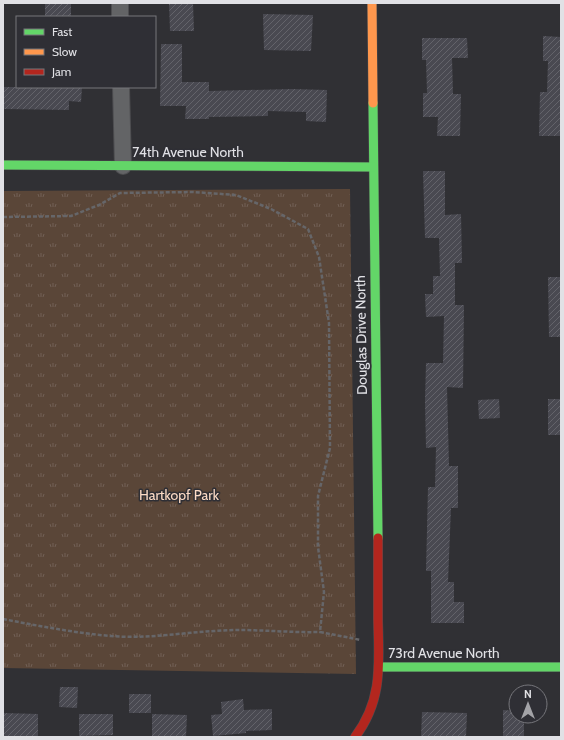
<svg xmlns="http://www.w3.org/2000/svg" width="564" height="740" font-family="Cabin,sans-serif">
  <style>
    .park { fill: url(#park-tufts) }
    .building { fill: url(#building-hatch) }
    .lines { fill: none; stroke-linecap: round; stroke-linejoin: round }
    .street-casing { stroke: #4d4d50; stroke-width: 18 }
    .fast-casing { stroke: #4d4d50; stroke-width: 10 }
    .slow-casing { stroke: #4d4d50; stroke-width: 10 }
    .jam-casing { stroke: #4d4d50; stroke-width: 10 }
    .path { stroke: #666669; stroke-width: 2.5; stroke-dasharray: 4 2; stroke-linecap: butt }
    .street { stroke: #636466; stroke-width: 16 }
    .fast { stroke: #63d668; stroke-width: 9 }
    .slow { stroke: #ff974d; stroke-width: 9 }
    .jam { stroke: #b3261e; stroke-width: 9 }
    .labels { text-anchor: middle; stroke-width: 3; stroke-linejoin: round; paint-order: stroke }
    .street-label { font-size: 14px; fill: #e1e1e5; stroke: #2f2f35 }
    .park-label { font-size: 14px; fill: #fbdac5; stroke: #2f2f35 }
  </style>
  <defs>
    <pattern id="park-tufts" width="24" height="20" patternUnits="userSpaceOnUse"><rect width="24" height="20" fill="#5a4638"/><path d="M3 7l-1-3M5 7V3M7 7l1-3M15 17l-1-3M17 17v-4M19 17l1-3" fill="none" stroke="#716055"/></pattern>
    <pattern id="building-hatch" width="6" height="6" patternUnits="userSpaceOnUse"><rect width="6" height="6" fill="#494951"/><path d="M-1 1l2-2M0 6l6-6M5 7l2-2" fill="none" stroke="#63636a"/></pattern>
  </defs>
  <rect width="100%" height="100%" fill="#303034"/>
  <!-- park -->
  <path class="park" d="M350,189l6,485 -353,-6v-477z"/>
  <!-- building -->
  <g class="building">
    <rect x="45" y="3" width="26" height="14"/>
    <path d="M169,3h24l1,28h-24z"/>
    <path d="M263,14l50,1 -2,36 -47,-1z"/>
    <path d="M543,36l18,1v99h-22l1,-44h7l1,-31h-5z"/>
    <path d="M422,38h45l1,20h-16l1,36h8l-1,42h-23l1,-19h-15v-24h4l-1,-33h-4z"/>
    <path d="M161,44h21v38h27v9l83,-2 35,1 -1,32 -20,-1v-9l-38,-1v5l-59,1v2h-24l1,-13h-26z"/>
    <path d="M3,87h79l-1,15 -12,-1v9l-66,-1z"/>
    <path d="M423,171h22v44l16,-1 1,49h-7v42h9l-1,83 -16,-1 2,79h9v42h-7l-3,74h6v20h10v21h-33v-52h-5l2,-84h7l1,-40 -10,1 -1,-47 1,-38h17l1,-47 -18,1 -1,-23h8v-18h7l-1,-38h-14z"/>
    <path d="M548,277h13v60h-12z"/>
    <path d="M499,399l1,19 -21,1 -1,-19z"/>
    <rect x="548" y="399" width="13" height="36"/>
    <path d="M60,687h18l-1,21 -18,-1z"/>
    <rect x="129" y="694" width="22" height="19"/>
    <path d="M243,699l1,11 28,-1v21l-26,1v2l-33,3 -2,-21 11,-1 -1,-12z"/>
    <path d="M503,710l13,1v5h8v21h-21z"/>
    <path d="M422,712l45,1 -1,24h-45z"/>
    <path d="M3,713l35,1v22h-35z"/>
    <path d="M79,714h34v21l-34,1z"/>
    <path d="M152,714l35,1 -1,22h-34z"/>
  </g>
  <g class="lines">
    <!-- street casing -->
    <g class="street-casing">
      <g id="street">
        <path d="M120,3v14"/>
        <path d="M121,87l2,79"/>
      </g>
    </g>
    <!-- fast casing -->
    <g class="fast-casing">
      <g id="fast">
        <path d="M373,103l5,435"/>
        <path d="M3,165l370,2"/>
        <path d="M379,667h182"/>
      </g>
    </g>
    <!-- slow casing -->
    <g class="slow-casing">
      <path id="slow" d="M372,3l1,100"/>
    </g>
    <!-- jam casing -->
    <g class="jam-casing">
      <path id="jam" d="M355,737c28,-37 24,-73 23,-117 0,-27 0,-54 0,-82"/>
    </g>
    <!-- path -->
    <g class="path">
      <path d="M3,217l68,-1 28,-11 21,-12 73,-1 43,3 35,14 37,20 11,28 10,66 1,125 -12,48v51l6,45 -4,40 41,8"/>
      <path d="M3,619c36,7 72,14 108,17 34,3 69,-3 103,-5 35,-3 71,2 106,1"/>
    </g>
    <!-- street -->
    <use href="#street" class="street"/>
    <!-- fast -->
    <use href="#fast" class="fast"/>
    <!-- slow -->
    <use href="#slow" class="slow"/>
    <!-- jam -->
    <use href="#jam" class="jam"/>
  </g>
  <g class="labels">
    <!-- street labels -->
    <g class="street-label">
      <text x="188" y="157">74th Avenue North</text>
      <text transform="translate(361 335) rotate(-91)" y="5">Douglas Drive North</text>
      <text x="444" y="658">73rd Avenue North</text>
    </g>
    <!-- park labels -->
    <g class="park-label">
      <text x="179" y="500">Hartkopf Park</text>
    </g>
  </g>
  <!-- border -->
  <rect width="564" height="740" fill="none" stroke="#e1e1e5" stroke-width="8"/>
  <!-- legend -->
  <rect x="16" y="16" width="140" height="72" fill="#2f2f35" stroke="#76767b"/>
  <rect x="24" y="29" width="20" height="6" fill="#63d668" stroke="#76767b"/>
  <text x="52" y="36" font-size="12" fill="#e1e1e5">Fast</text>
  <rect x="24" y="49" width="20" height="6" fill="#ff974d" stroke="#76767b"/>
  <text x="52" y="56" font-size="12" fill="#e1e1e5">Slow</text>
  <rect x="24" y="69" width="20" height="6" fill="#b3261e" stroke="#76767b"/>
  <text x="52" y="76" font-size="12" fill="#e1e1e5">Jam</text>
  <!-- north arrow -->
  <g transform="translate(528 704)"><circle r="19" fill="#2f2f35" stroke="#76767b"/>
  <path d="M0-3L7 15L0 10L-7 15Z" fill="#a3a3a7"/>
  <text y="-6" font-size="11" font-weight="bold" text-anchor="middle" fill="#e1e1e5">N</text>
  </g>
</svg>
